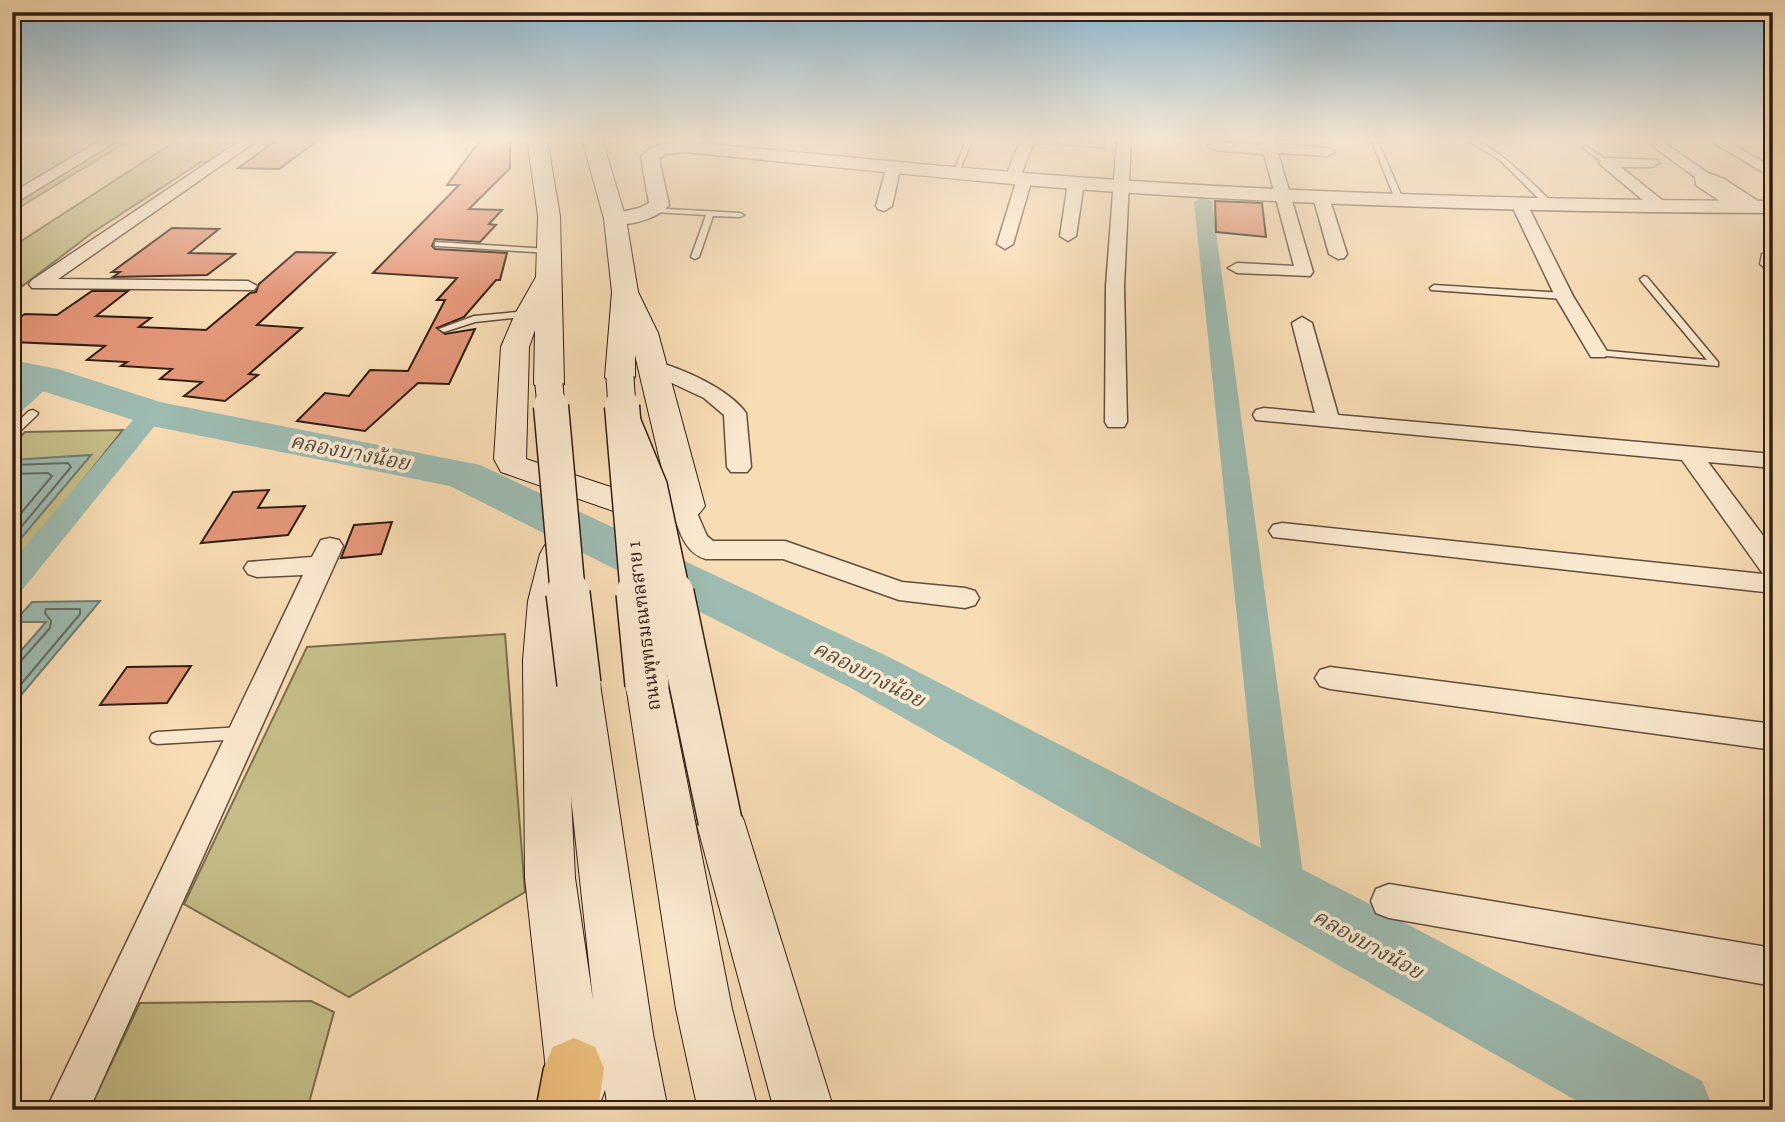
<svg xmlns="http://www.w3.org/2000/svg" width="1785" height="1122" font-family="Alegreya,'Noto Serif Thai',serif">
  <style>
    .green { fill: #c5be88; stroke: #7a6e4e; stroke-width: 2 }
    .water { fill: #9dbbb1; stroke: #717c73; stroke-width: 2 }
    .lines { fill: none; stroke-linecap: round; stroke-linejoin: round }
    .shore { stroke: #666c63; stroke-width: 2 }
    .canal { fill: #9dbbb1; fill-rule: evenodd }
    .river { fill: #9dbbb1; fill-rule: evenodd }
    .building { fill: #e49679; stroke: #2f1e15; stroke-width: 2 }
    .service-casing { stroke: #614e3d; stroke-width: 3 }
    .minor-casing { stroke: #614e3d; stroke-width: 3 }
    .tertiary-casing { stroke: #614e3d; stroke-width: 3 }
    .secondary-casing { stroke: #2f1e15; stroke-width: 2 }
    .primary-casing { stroke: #2f1e15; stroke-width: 3 }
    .service { fill: #fae8ce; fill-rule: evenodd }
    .minor { fill: #fae8ce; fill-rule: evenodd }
    .tertiary { fill: #fae8ce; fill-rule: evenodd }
    .secondary { fill: #fae8ce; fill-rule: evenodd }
    .primary { fill: #ecbe7a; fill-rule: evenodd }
    .secondary-bridge-far2-casing { stroke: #2f1e15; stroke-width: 29; stroke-linecap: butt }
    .secondary-bridge-far1-casing { stroke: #2f1e15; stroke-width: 37; stroke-linecap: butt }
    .secondary-bridge-casing { stroke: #2f1e15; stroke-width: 46; stroke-linecap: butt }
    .secondary-bridge-far2 { stroke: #fae8ce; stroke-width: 27 }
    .secondary-bridge-far1 { stroke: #fae8ce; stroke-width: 34 }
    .secondary-bridge { stroke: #fae8ce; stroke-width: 43 }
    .labels { text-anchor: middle; stroke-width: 7; stroke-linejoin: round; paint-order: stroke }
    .street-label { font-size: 19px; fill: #2f1e15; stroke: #fae8ce }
    .water-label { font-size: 21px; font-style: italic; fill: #504d44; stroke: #fae8ce }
  </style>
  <rect width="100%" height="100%" fill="#f8dcb4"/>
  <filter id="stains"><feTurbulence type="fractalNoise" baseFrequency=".00286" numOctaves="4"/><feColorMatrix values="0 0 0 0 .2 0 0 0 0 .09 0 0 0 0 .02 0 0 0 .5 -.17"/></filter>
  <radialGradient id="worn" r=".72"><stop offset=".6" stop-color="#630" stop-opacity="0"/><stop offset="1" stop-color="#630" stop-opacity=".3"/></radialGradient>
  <!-- green -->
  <g class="green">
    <path d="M12,139h119l-119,73z"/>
    <path d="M179,139h64l-30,23h-12l-109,71 -80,61v-47z"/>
    <path d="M1028,139h77l-1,9 -77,-5z"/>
    <path d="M123,430l-111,139v-124l13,-13z"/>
    <path d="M505,634l20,258 -176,105 -165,-93 123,-257z"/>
    <path d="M311,1001l23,11 -27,98h-218l51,-107z"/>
  </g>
  <!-- water -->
  <g class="water">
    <path d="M91,455l-79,94v-89z"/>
    <path d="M100,601l-88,105v-45l34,-39h-32l18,-20z"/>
  </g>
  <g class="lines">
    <!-- shore -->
    <g class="shore">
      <path d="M12,465l56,-2 3,4 -59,71"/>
      <path d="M12,474l36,-1 4,3 -40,48"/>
      <path d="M12,665l8,-3 30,-34 1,-7 -6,-8 1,-4h34v5l-68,81"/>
    </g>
    <!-- canal -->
    <g class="canal">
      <path d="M1203,197l9,5 94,695 -6,13 -14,6 -14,-6 -6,-13 -72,-695z"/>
      <path d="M44,371l8,2 4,5 -4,5 -31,29 -9,2v-20l24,-21z"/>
      <path d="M152,406l9,2 3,5 -3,5 -138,171 -11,3v-30l131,-154z"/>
    </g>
    <!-- river -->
    <path class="river" d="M12,360l46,9 102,33 320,63 409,192 471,242 342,182 12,29h-121l-744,-423 -399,-201 -298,-60 -116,-37 -24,-5z"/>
  </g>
  <!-- building -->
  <g class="building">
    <path d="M278,139h42l-41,30 -41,-1z"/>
    <path d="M481,139h29v29l-41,41 33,1 -13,14 7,1 -16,17 -45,-3 -3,7 3,3 72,4 -7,27h-4l-32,37 -27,11 8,6 30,-5 -26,55 -31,-1 -53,48 -68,-10 28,-28 24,3 21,-26 38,1 37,-71h-8l20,-22 -84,-5 86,-88h-12z"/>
    <path d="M1215,201l47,2 4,34 -50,-5z"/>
    <path d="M172,228l47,1 -30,24 46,1 -28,21 -94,2 7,-5h-8z"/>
    <path d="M296,252l39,1 -78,72 45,3 -53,46 9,1 -33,26 -41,-5 18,-14 -42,-3 12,-10 -51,-3 6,-4 -40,-2 18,-14 -93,-4v-20l13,-8 32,1 35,-24h36l-32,25 55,2 -12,9 67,3 44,-37 6,-1 3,-8z"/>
    <path d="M269,490l-11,18 47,-2 -17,29 -87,8 32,-51z"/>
    <path d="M392,522l-11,32 -40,4 13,-33z"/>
    <path d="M191,666l-24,37 -67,2 27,-38z"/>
  </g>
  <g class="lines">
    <!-- service casing -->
    <g class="service-casing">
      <g id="service">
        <path d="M966,139l6,1 -13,32 -5,1z"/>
        <path d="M1371,139h6l26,60 -1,2 -7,-2z"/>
        <path d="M1465,139c27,0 69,47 89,65v4h-6l-48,-48z"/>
        <path d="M1583,146h4l22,16 -5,1 -21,-15z"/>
        <path d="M650,208l90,5 4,2 -4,2 -27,-1 -14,41 -4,2 -4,-2 15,-42 -53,-3 -4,-2z"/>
        <path d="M435,242l115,7 4,2 -4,2 -112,-7h-3z"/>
        <path d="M1773,252v4l-4,1 -1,6 5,4v7l-13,-10 2,-10z"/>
        <path d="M1644,276l3,1 71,85v4l-123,-11v-4l3,-1 109,10 -66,-79 -1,-2z"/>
        <path d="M1434,285l130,8 4,3 -4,3 -133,-9 -1,-2z"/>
        <path d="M528,311l3,1v4l-56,6 -31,10 -5,-3 35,-13z"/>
        <path d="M33,410l5,3 -1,2 -21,20 -4,1v-9l17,-16z"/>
        <path d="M242,727l5,2 2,4 -2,4 -5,2 -85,5 -5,-2 -2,-4 2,-4 5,-2z"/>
      </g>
    </g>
    <!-- minor casing -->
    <g class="minor-casing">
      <g id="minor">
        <path d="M103,139h17l-108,66v-12z"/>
        <path d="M243,139h16l-201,140 190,2 9,5 -3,4 -222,-2 -3,-4 3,-4z"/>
        <path d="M1021,139h14l-14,36 8,1 3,3 -19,65 -8,5 -8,-5 19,-62 -9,-1 -2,-3z"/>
        <path d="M1117,139h14l-7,147 3,136 -3,5h-16l-3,-5 1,-136z"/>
        <path d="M1260,139h14l1,5 53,4 7,4 -7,4 -50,-3 35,119 -3,4 -73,-3 -9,-5 9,-5 57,3 -30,-112 -49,-4 -7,-4 7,-4 47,3z"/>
        <path d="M1643,139h16l49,34 16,6 43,28 -8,5 -13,-6 -1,4h-12l-37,-25 -1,-8z"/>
        <path d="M1707,139h17l49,29v10z"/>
        <path d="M1606,158l51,2 2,3 -7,4h-31l47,38 2,3 -2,3h-12l-55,-46 -2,-3z"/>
        <path d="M894,161l7,4 -9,41 -8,5 -6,-2 -2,-3 11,-41z"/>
        <path d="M1076,178l8,5 -8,53 -8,5 -8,-5 8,-53z"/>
        <path d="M1321,192l8,5 18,57 -3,4 -6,1 -9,-5 -16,-57z"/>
        <path d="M1519,199l8,5 46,92 35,57 -3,4h-14l-36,-61 -44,-92z"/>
        <path d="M1302,317l10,6 26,92 435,39v14l-65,-6 65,87v44l-500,-56 -4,-6 4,-6 9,-2 481,51 -81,-114 -426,-40 -3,-5 3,-5 8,-2 51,5 -23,-90z"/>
        <path d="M653,361c29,7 76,28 93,52l5,54 -4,5h-16l-4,-5 -3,-52 -20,-17 -58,-27 -3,-4 3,-4z"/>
        <path d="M684,502l9,2 14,32 6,5h72l117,41 63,6 10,3 4,7 -4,7 -10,3 -66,-8 -116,-41h-77c-22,-6 -27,-30 -34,-49l3,-6z"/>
        <path d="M330,538l9,2 4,6 -254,564h-43l257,-535 -46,2 -9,-3 -4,-6 4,-6 64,-5 9,-17z"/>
        <path d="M1330,667l443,57v26l-443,-61 -10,-3 -5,-8 5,-8z"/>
        <path d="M1389,884l384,64v38l-384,-68 -13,-5 -5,-12 5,-12z"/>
      </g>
    </g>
    <!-- tertiary casing -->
    <g class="tertiary-casing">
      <path id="tertiary" d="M685,142c113,10 225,22 338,31 249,20 500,27 750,28v12c-250,-1 -501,-8 -750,-28 -113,-10 -225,-22 -338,-33l-19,2 -7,5 10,46c-11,14 -44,23 -61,18l-3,-4 3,-4 31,-7 10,-5 -8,-46c12,-15 27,-14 44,-15z"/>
    </g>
    <!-- secondary casing -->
    <g class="secondary-casing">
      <g id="secondary">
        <path d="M527,139h20l13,77 4,168 -5,6 -10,3 -10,-3 -5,-6 1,-54 -6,17 -3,112 139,46 5,-2 -35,-148v22l-5,6 -10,3 -10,-3 -5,-6 7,-85 -8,-73 -22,-80h20l24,80 12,73 20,41 47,173c-13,20 -33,24 -54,18l-150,-52 -7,-13 7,-112 14,-33 21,-37 2,-61z"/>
        <path d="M558,542l13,3 5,9 -10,47 -2,72 15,-5 15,5 6,11 53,350 15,76h-60l-3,-20 -7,19 -39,1 -11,-22 -23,-210 -2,-218 5,-59 12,-47 5,-9zM571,797l22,203 -18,-122z"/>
        <path d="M647,669l15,5 6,11 64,324 26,101h-60l-22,-101 -50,-324 6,-11z"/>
        <path d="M720,800l17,6 7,15 90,289h-60l-78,-289 7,-15z"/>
      </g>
    </g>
    <!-- primary casing -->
    <g class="primary-casing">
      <path id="primary" d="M574,1038l21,9 9,21 -6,42h-62l8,-42 9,-21z"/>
    </g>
    <!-- service -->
    <use href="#service" class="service"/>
    <!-- minor -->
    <use href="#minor" class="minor"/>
    <!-- tertiary -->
    <use href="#tertiary" class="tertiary"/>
    <!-- secondary -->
    <use href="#secondary" class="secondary"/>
    <!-- primary -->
    <use href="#primary" class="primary"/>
    <!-- secondary-bridge-far2 casing -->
    <g class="secondary-bridge-far2-casing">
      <g id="secondary-bridge-far2">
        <path d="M620,377l2,31"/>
        <path d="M549,384l2,24"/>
      </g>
    </g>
    <!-- secondary-bridge-far1 casing -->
    <g class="secondary-bridge-far1-casing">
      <g id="secondary-bridge-far1">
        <path d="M551,406l17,189"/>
        <path d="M622,406l16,189"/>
        <path d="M624,424l26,63 23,108"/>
      </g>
    </g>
    <!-- secondary-bridge casing -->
    <g class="secondary-bridge-casing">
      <g id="secondary-bridge">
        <path d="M568,593l11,91"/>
        <path d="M638,593l9,92"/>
        <path d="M672,593l48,228"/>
      </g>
    </g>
    <!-- secondary-bridge-far2 -->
    <use href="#secondary-bridge-far2" class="secondary-bridge-far2"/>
    <!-- secondary-bridge-far1 -->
    <use href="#secondary-bridge-far1" class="secondary-bridge-far1"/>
    <!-- secondary-bridge -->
    <use href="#secondary-bridge" class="secondary-bridge"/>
  </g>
  <!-- sky -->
  <linearGradient id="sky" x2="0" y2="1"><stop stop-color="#8ab7d2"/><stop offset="0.47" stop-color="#fcefdd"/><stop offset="1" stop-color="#fcefdd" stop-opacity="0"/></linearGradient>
  <rect width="1785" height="296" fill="url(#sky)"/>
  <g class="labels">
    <!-- street labels -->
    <g class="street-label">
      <text transform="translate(643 626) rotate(-97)" y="7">ถนนพุทธมณฑลสาย 1</text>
    </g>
    <!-- water labels -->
    <g class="water-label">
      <text transform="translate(350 452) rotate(11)" y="7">คลองบางน้อย</text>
      <text transform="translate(869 674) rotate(27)" y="7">คลองบางน้อย</text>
      <text transform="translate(1368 944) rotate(29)" y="7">คลองบางน้อย</text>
    </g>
  </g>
  <!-- margin -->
  <rect width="1785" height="1122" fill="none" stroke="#f8dcb4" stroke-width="42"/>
  <rect x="14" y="14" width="1757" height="1094" fill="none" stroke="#2f1e15" stroke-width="3.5"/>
  <rect x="21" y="21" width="1743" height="1080" fill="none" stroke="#2f1e15" stroke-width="2"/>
  <rect width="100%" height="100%" filter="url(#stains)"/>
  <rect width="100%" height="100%" fill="url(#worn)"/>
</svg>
